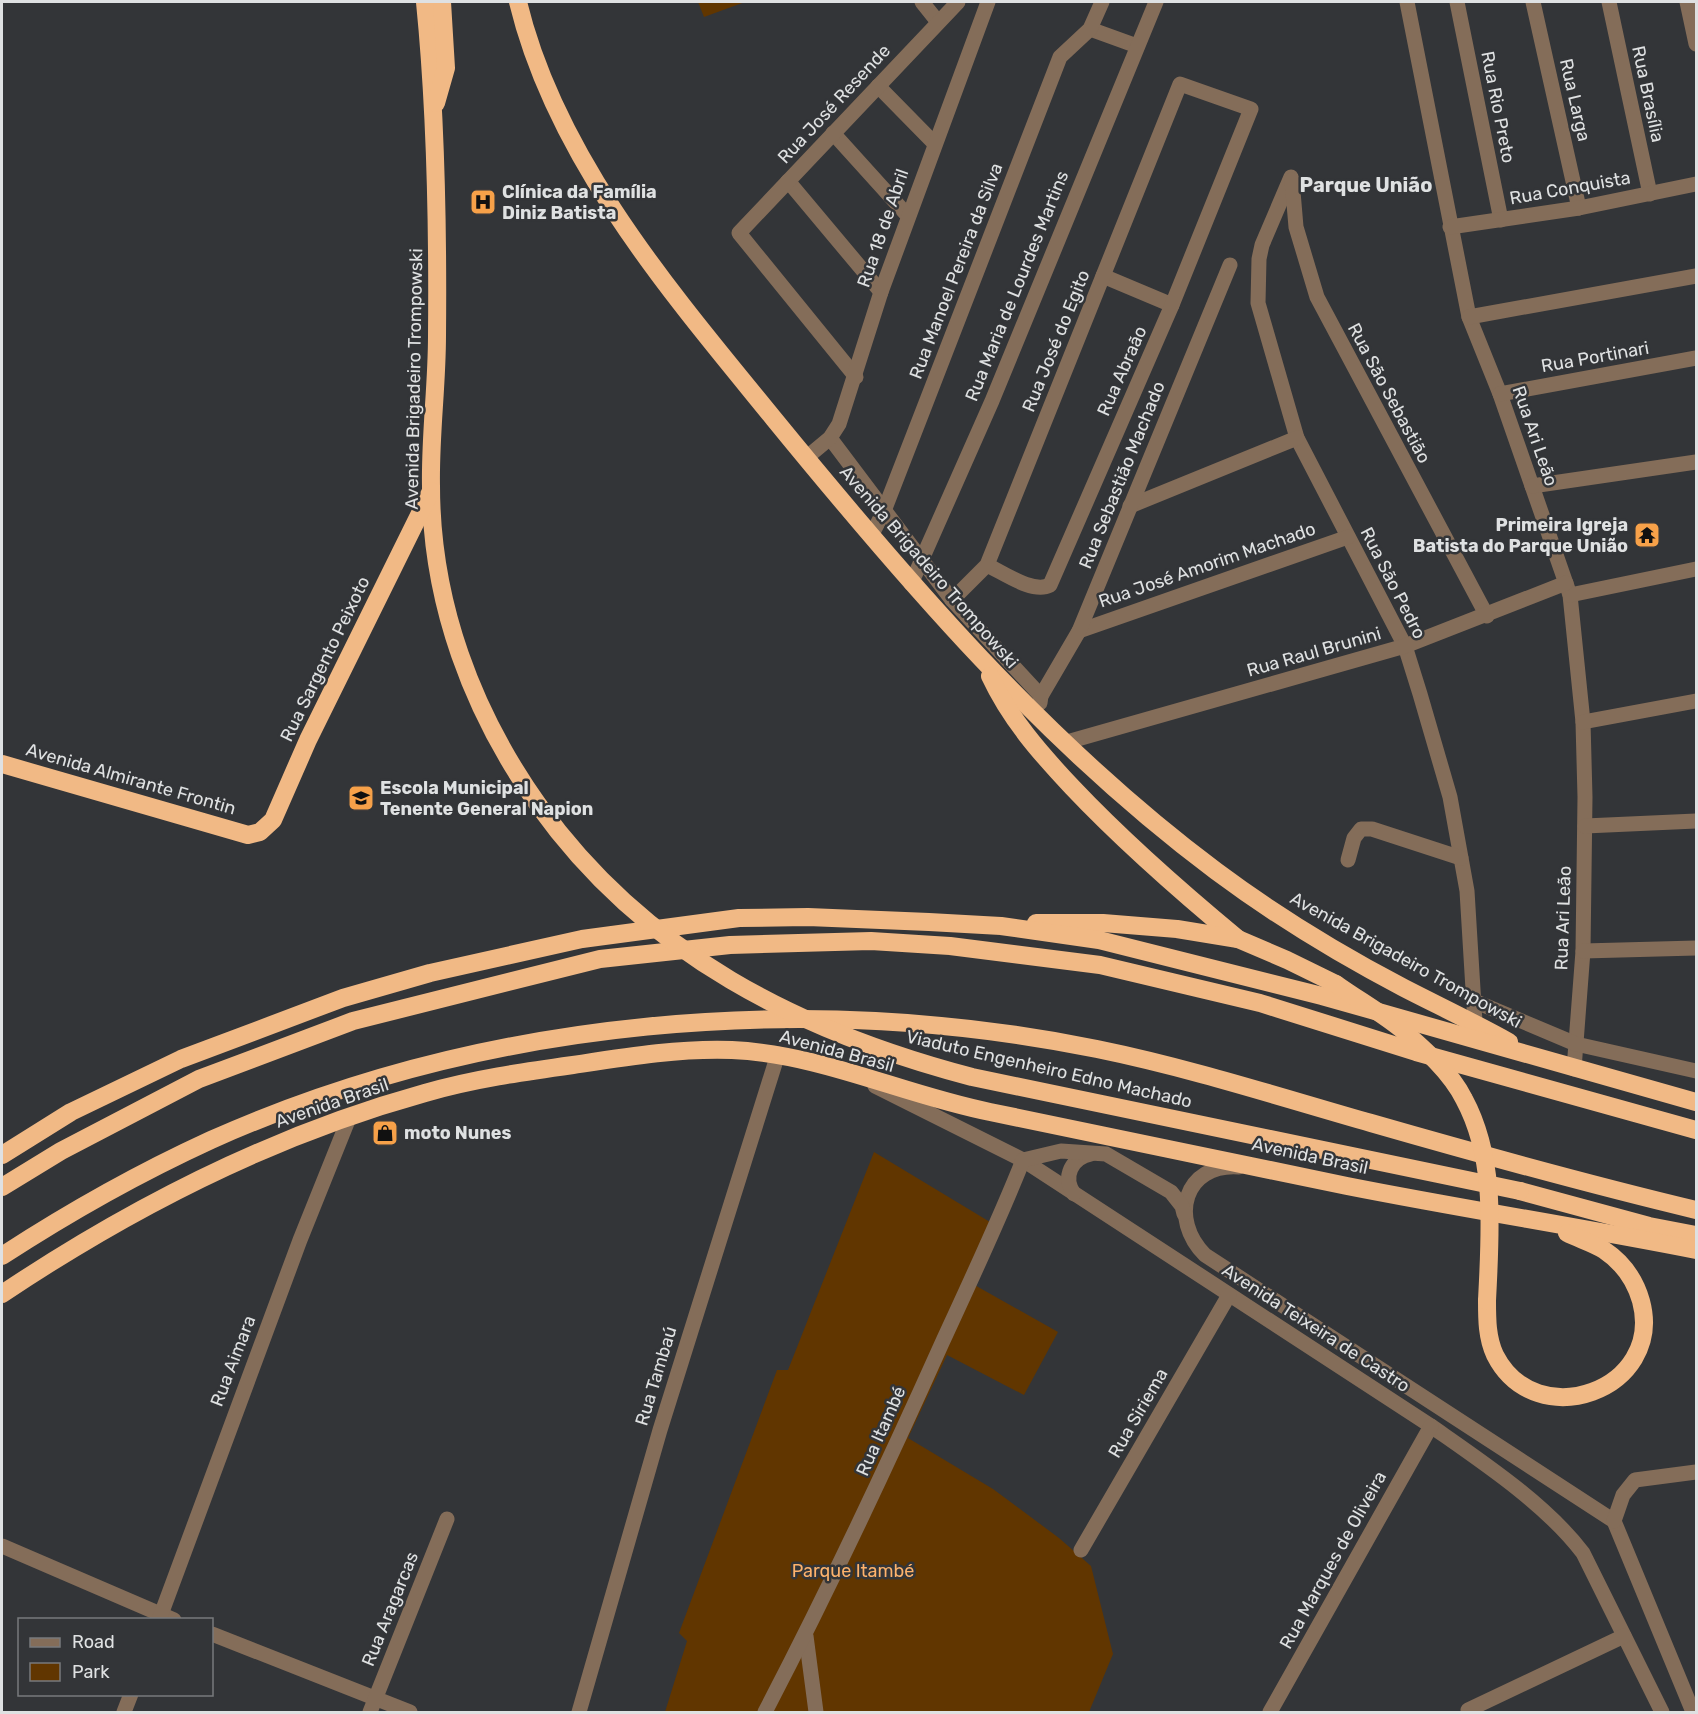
<svg xmlns="http://www.w3.org/2000/svg" width="1698" height="1714" font-family="Rubik,sans-serif">
  <style>
    .green { fill: #613600 }
    .lines { fill: none; stroke-linecap: round; stroke-linejoin: round }
    .minor { stroke: #846d59; stroke-width: 15 }
    .highway { stroke: #f1b985; stroke-width: 18 }
    .highway-bridge { stroke: #f1b985; stroke-width: 18 }
    .labels { text-anchor: middle; stroke-width: 5; stroke-linejoin: round; paint-order: stroke }
    .street-label { font-size: 18px; fill: #dfe1e2; stroke: #333538 }
    .poi-label { font-size: 18px; font-weight: bold; fill: #dfe1e2; stroke: #333538; text-anchor: start }
    .park-label { font-size: 18px; fill: #feb36c; stroke: #333538 }
    .neighbourhood-label { font-size: 20px; font-weight: bold; fill: #dfe1e2; stroke: #333538 }
  </style>
  <rect width="100%" height="100%" fill="#333538"/>
  <!-- green -->
  <g class="green">
    <path d="M698,2h47l-41,15z"/>
    <path d="M874,1152l116,70 -19,61 87,49 -34,63 -77,-40 -39,83 85,51 66,49 32,28 22,88 -24,58h-424l22,-71 -8,-8 98,-263h11z"/>
  </g>
  <g class="lines">
    <!-- minor -->
    <g class="minor">
      <path d="M922,2l16,20"/>
      <path d="M1407,2l62,315 31,77 70,201 13,127 2,75 -2,154 -9,118"/>
      <path d="M1457,2l44,218"/>
      <path d="M1533,2l46,206"/>
      <path d="M1609,2l41,192"/>
      <path d="M1687,2l9,42"/>
      <path d="M1090,29l47,17"/>
      <path d="M878,86l56,57"/>
      <path d="M833,133l75,83"/>
      <path d="M1291,177l-29,68 -3,14 -1,44 39,135 108,208 15,48 30,103 17,94 8,131"/>
      <path d="M1292,180l4,47 21,70 170,319"/>
      <path d="M788,181l93,111"/>
      <path d="M1450,227l129,-19 117,-24"/>
      <path d="M1103,276l69,29"/>
      <path d="M1469,317l227,-41"/>
      <path d="M856,377l-117,-144 219,-231"/>
      <path d="M1500,394l196,-36"/>
      <path d="M830,438l122,162 89,96 -1,7"/>
      <path d="M806,458l24,-20 9,-14 42,-132 107,-290"/>
      <path d="M1532,486l164,-24"/>
      <path d="M1130,506l167,-68"/>
      <path d="M871,536l13,-25 176,-454 30,-28 12,-27"/>
      <path d="M911,584l81,-183 164,-399"/>
      <path d="M1570,595l126,-26"/>
      <path d="M952,600l35,-35 193,-481 71,25 -79,196 -122,280c-17,9 -46,-12 -63,-20"/>
      <path d="M1079,631l269,-94"/>
      <path d="M1041,696l38,-65 151,-366"/>
      <path d="M1583,722l113,-21"/>
      <path d="M1067,742l338,-96 161,-63"/>
      <path d="M1585,826l111,-5"/>
      <path d="M1348,860l6,-22 7,-9h11l89,29"/>
      <path d="M1583,951l113,-3"/>
      <path d="M1474,1001l102,43 120,27"/>
      <path d="M875,1086l148,74 408,266c50,35 115,78 152,127l79,159"/>
      <path d="M1239,1167c-55,-4 -70,52 -34,88l409,266 79,191"/>
      <path d="M1074,1194c-12,-18 -2,-36 17,-40"/>
      <path d="M1614,1521l9,-26 12,-15 61,-8"/>
      <path d="M2,1546l172,74"/>
      <path d="M1081,1550l148,-255"/>
      <path d="M159,1620l141,-380 49,-122"/>
      <path d="M212,1634l198,78"/>
      <path d="M806,1636l10,76"/>
      <path d="M1468,1710l156,-74"/>
      <path d="M124,1712l7,-18"/>
      <path d="M370,1712l77,-193"/>
      <path d="M579,1712l81,-282 118,-376"/>
      <path d="M765,1712c63,-121 121,-244 177,-369 28,-61 56,-120 81,-183l38,-9 45,3 65,38 11,14 2,8"/>
      <path d="M1270,1712l161,-286"/>
    </g>
    <!-- highway -->
    <g class="highway">
      <path d="M425,2c11,110 13,223 12,334 0,50 -7,100 -6,150 0,116 41,226 108,320"/>
      <path d="M518,2c38,158 155,293 256,417 134,164 272,325 442,452 59,44 123,83 188,117 35,18 71,35 105,54"/>
      <path d="M436,103l10,-35 -4,-66"/>
      <path d="M990,676c20,43 50,77 82,111 52,55 108,104 166,152"/>
      <path d="M2,764l246,71 12,-3 13,-12 35,-80 123,-249"/>
      <path d="M1036,923h67l74,6 61,10 49,21 49,24"/>
      <path d="M2,1155l69,-43 110,-53 162,-61 87,-25 152,-34 157,-21 69,-1 121,5 72,4 98,14 223,56 374,106"/>
      <path d="M2,1187l59,-36 138,-72 154,-58 247,-62 130,-14 141,-4 79,5 150,19 160,38 156,49 280,78"/>
      <path d="M1520,1191l129,35 47,9"/>
      <path d="M2,1256c66,-43 137,-83 209,-116 273,-122 594,-150 886,-91 93,19 183,48 274,74 108,31 216,61 325,87"/>
      <path d="M2,1294c130,-87 271,-159 423,-201 48,-14 98,-21 148,-28 52,-8 106,-17 159,-15 89,4 172,45 258,62 119,24 238,50 357,74 116,23 233,41 349,64"/>
      <path d="M1487,1301c0,18 0,37 8,54 41,81 170,35 146,-54 -6,-21 -19,-39 -37,-51 -11,-7 -25,-11 -37,-17"/>
    </g>
    <!-- highway-bridge -->
    <g class="highway-bridge">
      <path d="M539,806c106,148 261,226 433,271l548,114"/>
      <path d="M1336,984c21,15 44,28 64,44 23,20 50,43 64,71 33,61 26,135 23,202"/>
    </g>
  </g>
  <!-- icons -->
  <defs>
    <g id="hospital-square" transform="scale(1.35)"><rect x="-9" y="-9" width="18" height="18" rx="4" fill="#f7a149" stroke="#333538"/><path d="M-5-5h3v3.5h4V-5h3V5h-3V1.5h-4V5h-3Z" fill="#111"/></g>
    <g id="temple-square" transform="scale(1.35)"><rect x="-9" y="-9" width="18" height="18" rx="4" fill="#f7a149" stroke="#333538"/><path d="M0-6L5-2H3V0L6.5 2.5H4V6H1.5V3h-3V6H-4V2.5H-6.5L-3 0V-2H-5Z" fill="#111"/></g>
    <g id="school-square" transform="scale(1.35)"><rect x="-9" y="-9" width="18" height="18" rx="4" fill="#f7a149" stroke="#333538"/><path d="M0-5L7-2L0 1L-7-2ZM-4 1L0 2.5L4 1V4Q0 6-4 4Z" fill="#111"/></g>
    <g id="shop-square" transform="scale(1.35)"><rect x="-9" y="-9" width="18" height="18" rx="4" fill="#f7a149" stroke="#333538"/><path d="M-5-2.5h2.3a2.7 3.5 0 0 1 5.4 0H5L5.5 6h-11ZM-1.5-2.5h3a1.5 2.3 0 0 0-3 0Z" fill="#111"/></g>
  </defs>
  <g fill-rule="evenodd">
    <use href="#hospital-square" x="483" y="202"/>
    <use href="#temple-square" x="1647" y="535"/>
    <use href="#school-square" x="361" y="798"/>
    <use href="#shop-square" x="385" y="1133"/>
  </g>
  <g class="labels">
    <!-- street labels -->
    <g class="street-label">
      <text transform="translate(1648 94) rotate(78)" y="6">Rua Brasília</text>
      <text transform="translate(1575 100) rotate(77)" y="6">Rua Larga</text>
      <text transform="translate(834 104) rotate(-47)" y="6">Rua José Resende</text>
      <text transform="translate(1498 107) rotate(79)" y="6">Rua Rio Preto</text>
      <text transform="translate(1570 188) rotate(-10)" y="6">Rua Conquista</text>
      <text transform="translate(883 228) rotate(-71)" y="6">Rua 18 de Abril</text>
      <text transform="translate(956 271) rotate(-69)" y="6">Rua Manoel Pereira da Silva</text>
      <text transform="translate(1017 286) rotate(-68)" y="6">Rua Maria de Lourdes Martins</text>
      <text transform="translate(1056 341) rotate(-68)" y="6">Rua José do Egito</text>
      <text transform="translate(1595 357) rotate(-10)" y="6">Rua Portinari</text>
      <text transform="translate(1122 371) rotate(-66)" y="6">Rua Abraão</text>
      <text transform="translate(414 379) rotate(-89)" y="6">Avenida Brigadeiro Trompowski</text>
      <text transform="translate(1389 393) rotate(62)" y="6">Rua São Sebastião</text>
      <text transform="translate(1535 436) rotate(71)" y="6">Rua Ari Leão</text>
      <text transform="translate(1122 475) rotate(-68)" y="6">Rua Sebastião Machado</text>
      <text transform="translate(1207 565) rotate(-19)" y="6">Rua José Amorim Machado</text>
      <text transform="translate(929 567) rotate(49)" y="6">Avenida Brigadeiro Trompowski</text>
      <text transform="translate(1393 583) rotate(63)" y="6">Rua São Pedro</text>
      <text transform="translate(1314 652) rotate(-16)" y="6">Rua Raul Brunini</text>
      <text transform="translate(325 659) rotate(-64)" y="6">Rua Sargento Peixoto</text>
      <text transform="translate(131 779) rotate(16)" y="6">Avenida Almirante Frontin</text>
      <text transform="translate(1563 918) rotate(-88)" y="6">Rua Ari Leão</text>
      <text transform="translate(1406 960) rotate(29)" y="6">Avenida Brigadeiro Trompowski</text>
      <text transform="translate(837 1051) rotate(15)" y="6">Avenida Brasil</text>
      <text transform="translate(1049 1069) rotate(13)" y="6">Viaduto Engenheiro Edno Machado</text>
      <text transform="translate(332 1103) rotate(-19)" y="6">Avenida Brasil</text>
      <text transform="translate(1310 1156) rotate(12)" y="6">Avenida Brasil</text>
      <text transform="translate(1316 1328) rotate(33)" y="6">Avenida Teixeira de Castro</text>
      <text transform="translate(233 1361) rotate(-69)" y="6">Rua Aimara</text>
      <text transform="translate(656 1376) rotate(-73)" y="6">Rua Tambaú</text>
      <text transform="translate(1138 1413) rotate(-60)" y="6">Rua Siriema</text>
      <text transform="translate(881 1431) rotate(-66)" y="6">Rua Itambé</text>
      <text transform="translate(1333 1560) rotate(-61)" y="6">Rua Marques de Oliveira</text>
      <text transform="translate(390 1609) rotate(-68)" y="6">Rua Aragarcas</text>
    </g>
    <!-- poi labels -->
    <g class="poi-label">
      <text x="502" y="198">Clínica da Família<tspan x="502" dy="21">Diniz Batista</tspan></text>
      <text x="1628" y="531" text-anchor="end">Primeira Igreja<tspan x="1628" dy="21">Batista do Parque União</tspan></text>
      <text x="380" y="794">Escola Municipal<tspan x="380" dy="21">Tenente General Napion</tspan></text>
      <text x="404" y="1139">moto Nunes</text>
    </g>
    <!-- park labels -->
    <g class="park-label">
      <text x="853" y="1577">Parque Itambé</text>
    </g>
    <!-- neighbourhood labels -->
    <g class="neighbourhood-label">
      <text x="1366" y="192">Parque União</text>
    </g>
  </g>
  <!-- border -->
  <rect width="1698" height="1714" fill="none" stroke="#dfe1e2" stroke-width="6"/>
  <!-- legend -->
  <rect x="18" y="1618" width="195" height="78" fill="#333538" stroke="#787a7c" stroke-width="1.5"/>
  <rect x="30" y="1638" width="30" height="9" fill="#846d59" stroke="#787a7c" stroke-width="1.5"/>
  <text x="72" y="1648" font-size="18" fill="#dfe1e2">Road</text>
  <rect x="30" y="1663" width="30" height="18" fill="#613600" stroke="#787a7c" stroke-width="1.5"/>
  <text x="72" y="1678" font-size="18" fill="#dfe1e2">Park</text>
</svg>
